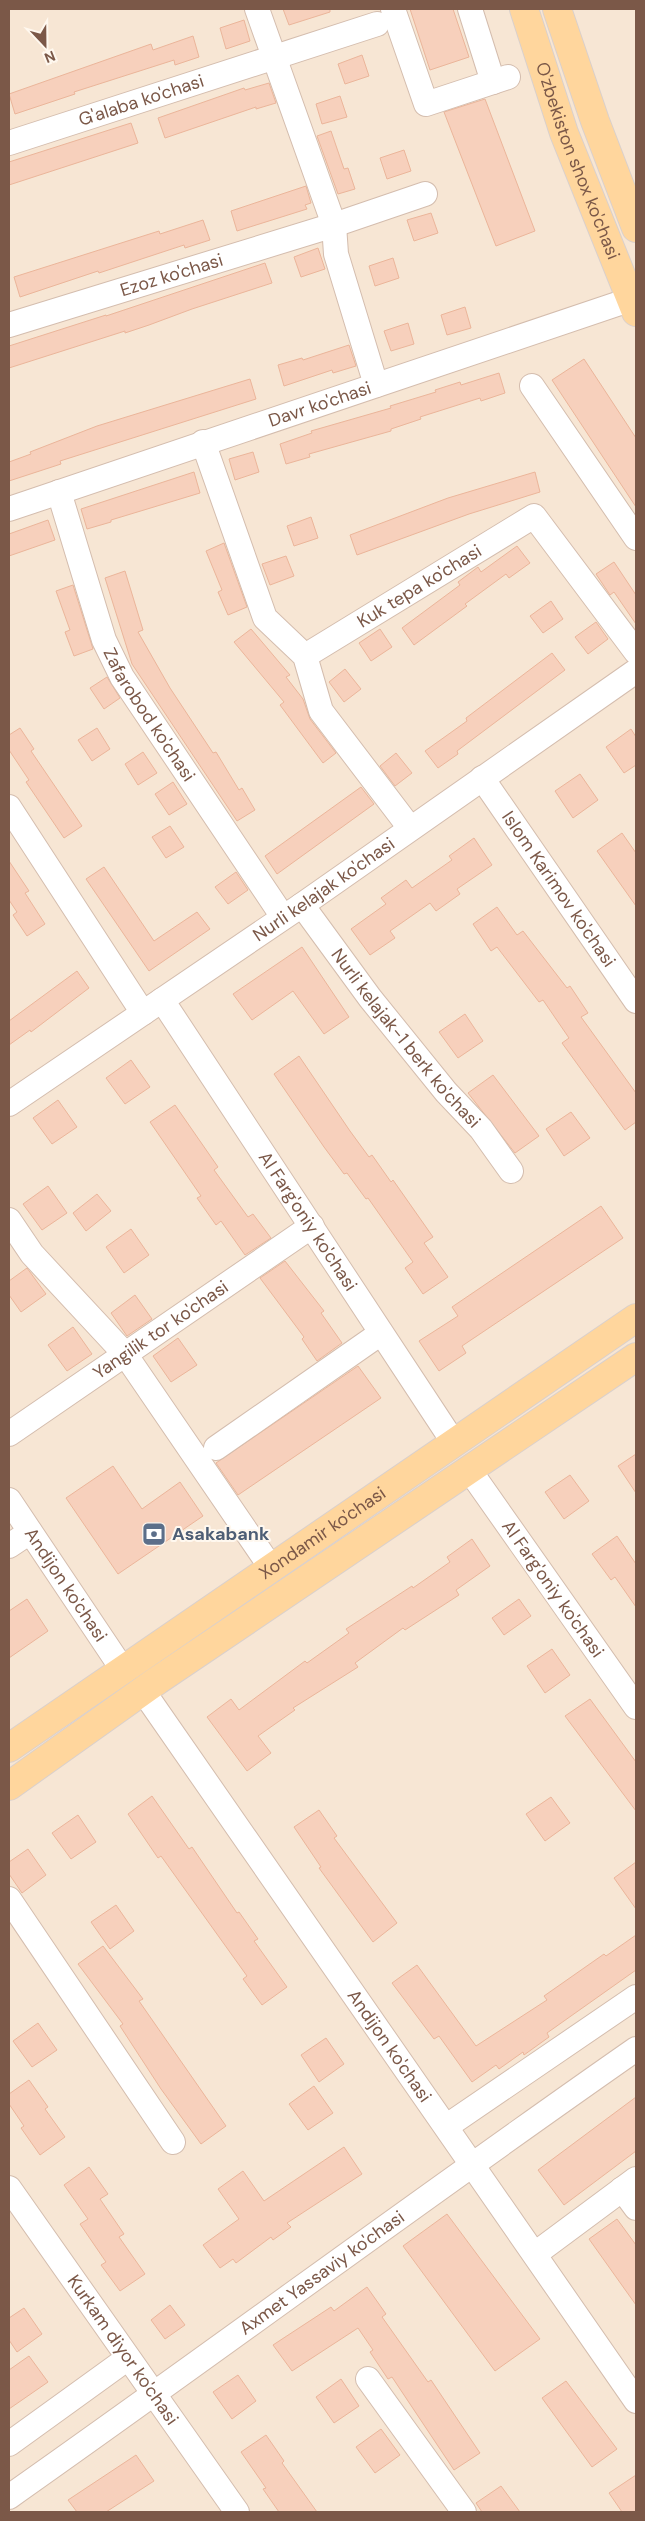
<svg xmlns="http://www.w3.org/2000/svg" width="645" height="2521" font-family="'DM Sans',sans-serif">
  <style>
    .residential { fill: #f7e6d4 }
    .building { fill: #f7d0bc; stroke: #ebb59a }
    .lines { fill: none; stroke-linecap: round; stroke-linejoin: round }
    .minor-casing { stroke: #d4bdae; stroke-width: 26 }
    .major-casing { stroke: #dad0cc; stroke-width: 30 }
    .minor { stroke: #fff; stroke-width: 24 }
    .major { stroke: #ffd69d; stroke-width: 28 }
    .labels { text-anchor: middle; stroke-width: 4; stroke-linejoin: round; paint-order: stroke }
    .street-label { font-size: 18px; fill: #7b5848; stroke: #fff8ef }
    .service-label { font-size: 18px; font-weight: bold; fill: #4e5e75; stroke: #fff8ef; text-anchor: start }
  </style>
  <rect width="100%" height="100%" fill="#fef4e7"/>
  <!-- residential -->
  <rect class="residential" x="9" y="9" width="627" height="2503"/>
  <!-- building -->
  <g class="building">
    <path d="M283,9h47v3l-41,13z"/>
    <path d="M410,9h43l16,48 -39,13z"/>
    <path d="M244,20l6,21 -24,8 -6,-21z"/>
    <path d="M193,36l6,21 -24,8 -1,-5 -100,32 1,2 -60,20 -6,-20 142,-50 2,6z"/>
    <path d="M362,55l7,21 -24,8 -7,-20z"/>
    <path d="M269,83l7,20 -20,6v-2l-91,31 -7,-20 86,-30 1,2z"/>
    <path d="M340,96l7,21 -25,7 -6,-20z"/>
    <path d="M485,99l50,132 -39,15 -52,-134z"/>
    <path d="M131,123l7,20 -129,42v-23z"/>
    <path d="M331,131l13,38 4,-1 7,21 -17,5 -21,-58z"/>
    <path d="M404,150l7,21 -24,8 -7,-21z"/>
    <path d="M306,186l5,17 -6,2 2,4 -70,22 -6,-20z"/>
    <path d="M431,213l7,20 -24,8 -7,-21z"/>
    <path d="M203,220l7,20 -25,8 -1,-3 -85,28 -1,-2 -78,26 -6,-20 145,-46 1,3z"/>
    <path d="M318,248l7,21 -24,8 -7,-20z"/>
    <path d="M393,258l6,20 -24,8 -6,-20z"/>
    <path d="M265,263l7,20 -80,26 -43,16 -24,8v-2l-116,37v-22l97,-31v1z"/>
    <path d="M465,307l6,21 -24,7 -6,-20z"/>
    <path d="M408,323l6,21 -23,7 -7,-20z"/>
    <path d="M349,345l7,21 -23,7 -1,-3 -48,16 -6,-21 24,-7 1,2z"/>
    <path d="M584,359l52,79v69l-84,-127z"/>
    <path d="M499,373l6,20 -24,8 -1,-3 -60,19 1,2 -30,10v2l-82,23 1,3 -24,7 -6,-20 32,-11 -1,-2 80,-23 -1,-2 46,-14 -1,-2 25,-8 1,3z"/>
    <path d="M250,379l6,20 -196,62 1,3 -52,17v-19l22,-8 -1,-2 67,-26z"/>
    <path d="M253,452l6,20 -24,8 -6,-21z"/>
    <path d="M194,472l6,21 -89,27v2l-24,7 -6,-20z"/>
    <path d="M535,472l5,20 -71,22 -112,41 -7,-20 98,-37z"/>
    <path d="M311,517l7,21 -24,8 -7,-20z"/>
    <path d="M48,520l7,20 -46,16v-22z"/>
    <path d="M224,543l23,64 -19,8 -10,-23 4,-2 -16,-39z"/>
    <path d="M517,546l13,17 -21,15 -3,-4 -41,30 2,2 -53,39 -12,-17 58,-43 -2,-3 20,-15 3,5z"/>
    <path d="M286,556l8,20 -24,9 -8,-21z"/>
    <path d="M614,562l22,33v29l-22,-32 -4,3 -14,-21z"/>
    <path d="M125,571l18,59 -5,2 32,56 43,65 3,-1 23,38 3,-2 13,22 -18,11 -105,-157 -27,-86z"/>
    <path d="M73,585l20,64 -19,7 -9,-24 5,-2 -14,-39z"/>
    <path d="M551,601l12,18 -20,14 -13,-17z"/>
    <path d="M596,622l12,17 -20,15 -13,-17z"/>
    <path d="M251,629l39,46 -4,2 17,22 7,20 26,34 -13,10 -43,-58 4,-3 -50,-60z"/>
    <path d="M380,629l12,18 -21,14 -12,-18z"/>
    <path d="M552,653l13,17 -108,81 1,3 -20,14 -13,-17 42,-30 -1,-3z"/>
    <path d="M345,669l16,20 -17,13 -15,-20z"/>
    <path d="M107,677l13,21 -16,11 -14,-21z"/>
    <path d="M20,728l14,21 -3,2 51,75 -18,12 -38,-56 3,-2 -20,-30v-15z"/>
    <path d="M97,728l13,21 -18,12 -14,-21z"/>
    <path d="M631,729l5,8v28l-12,8 -18,-26z"/>
    <path d="M143,752l14,21 -19,12 -13,-21z"/>
    <path d="M396,753l16,20 -17,13 -15,-20z"/>
    <path d="M580,774l18,26 -25,18 -18,-27z"/>
    <path d="M173,782l14,22 -18,11 -14,-21z"/>
    <path d="M361,787l13,17 -97,70 -12,-18z"/>
    <path d="M170,826l14,21 -18,11 -14,-21z"/>
    <path d="M622,833l14,20v53l-39,-55z"/>
    <path d="M474,838l18,27 -35,24 3,5 -24,17 -6,-8 -40,28 5,7 -25,17 -19,-26 35,-25 -5,-6 25,-18 6,8 40,-28 -3,-4z"/>
    <path d="M9,861l20,30 -4,2 20,31 -18,12 -14,-21 4,-3 -8,-12z"/>
    <path d="M104,867l50,74 43,-29 13,17 -61,42 -63,-92z"/>
    <path d="M236,872l12,18 -20,14 -13,-17z"/>
    <path d="M497,907l20,28 6,-4 44,57 3,-2 18,27 -7,4 55,76v29l-11,8 -63,-87 7,-5 -26,-38 -4,2 -42,-55 -6,4 -18,-27z"/>
    <path d="M302,947l47,70 -25,17 -31,-43 -41,29 -19,-26z"/>
    <path d="M77,971l12,17 -58,44 -1,-2 -21,15v-24z"/>
    <path d="M465,1014l18,27 -25,17 -19,-26z"/>
    <path d="M299,1056l51,75 19,26 3,-2 19,27 2,-2 40,57 -9,6 24,34 -25,17 -18,-26 8,-6 -45,-64 -2,1 -19,-26 -3,1 -20,-27 -50,-73z"/>
    <path d="M131,1060l19,27 -25,17 -19,-26z"/>
    <path d="M493,1075l46,61 -24,17 -47,-60z"/>
    <path d="M58,1100l19,27 -25,17 -19,-26z"/>
    <path d="M175,1105l43,62 -4,3 34,47 5,-3 18,24 -26,17 -24,-34 -5,4 -19,-27 4,-2 -51,-74z"/>
    <path d="M571,1112l19,26 -26,18 -18,-27z"/>
    <path d="M48,1186l19,27 -25,17 -19,-26z"/>
    <path d="M97,1194l14,17 -25,20 -13,-18z"/>
    <path d="M601,1206l22,32 -161,108 4,7 -27,18 -20,-30 39,-25 -6,-9z"/>
    <path d="M131,1229l18,26 -25,18 -18,-26z"/>
    <path d="M285,1261l39,50 -3,2 21,30 -25,18 -15,-22 2,-2 -44,-59z"/>
    <path d="M27,1268l19,26 -25,18 -12,-17v-14z"/>
    <path d="M135,1295l17,24 -25,17 -16,-23z"/>
    <path d="M73,1327l19,27 -25,17 -19,-26z"/>
    <path d="M178,1338l19,27 -26,17 -18,-26z"/>
    <path d="M358,1366l23,32 -143,97 -22,-32z"/>
    <path d="M636,1454v39l-18,-27z"/>
    <path d="M113,1466l29,43 38,-27 23,34 -85,58 -52,-76z"/>
    <path d="M570,1475l19,26 -25,18 -19,-27z"/>
    <path d="M617,1536l19,28v43l-21,-30 -4,3 -19,-26z"/>
    <path d="M472,1539l18,27 -34,24 3,5 -54,35 -2,-2 -48,35 3,4 -65,41 2,2 -37,26 13,17 -24,18 -40,-54 24,-18 8,11 66,-49 2,2 42,-30 -3,-4 66,-43 1,2 37,-26 -3,-5z"/>
    <path d="M27,1599l21,32 -39,27v-47z"/>
    <path d="M519,1599l12,17 -27,19 -12,-17z"/>
    <path d="M552,1649l18,26 -25,18 -18,-27z"/>
    <path d="M590,1699l46,63v49l-71,-95z"/>
    <path d="M152,1796l37,53 3,-2 45,66 2,-1 19,27 -4,2 33,46 -25,18 -19,-26 4,-3 -86,-120 -3,2 -30,-44z"/>
    <path d="M551,1797l19,26 -25,18 -19,-27z"/>
    <path d="M319,1810l18,26 -3,2 63,85 -24,19 -54,-74 2,-1 -27,-40z"/>
    <path d="M78,1815l18,27 -25,17 -19,-26z"/>
    <path d="M28,1849l18,26 -24,18 -13,-19v-12z"/>
    <path d="M636,1862v47l-22,-31z"/>
    <path d="M116,1905l18,26 -24,18 -19,-27z"/>
    <path d="M636,1935v35l-89,63 2,4 -25,18 -1,-3 -24,17 -3,-4 -24,17 -33,-46 -5,3 -42,-56 25,-18 59,81 71,-46 -3,-4 60,-42 2,2z"/>
    <path d="M103,1946l40,53 -4,2 87,125 -25,18 -40,-55 -41,-63 3,-2 -45,-60z"/>
    <path d="M38,2023l19,27 -25,17 -19,-26z"/>
    <path d="M326,2038l18,26 -25,18 -18,-27z"/>
    <path d="M29,2080l19,27 -3,2 20,28 -25,18 -19,-27 3,-2 -15,-22v-10z"/>
    <path d="M314,2086l19,27 -25,17 -19,-26z"/>
    <path d="M636,2097v54l-72,54 -26,-35z"/>
    <path d="M344,2147l18,27 -75,49 4,4 -18,13 -2,-3 -35,26 -3,-4 -13,9 -17,-23 36,-26 -21,-30 25,-18 21,30z"/>
    <path d="M89,2167l19,27 -8,5 24,35 -5,3 26,37 -25,17 -19,-26 5,-3 -26,-38 8,-5 -24,-34z"/>
    <path d="M447,2214l93,125 -45,32 -92,-125z"/>
    <path d="M617,2219l19,26v60l-47,-66z"/>
    <path d="M367,2287l19,27 -4,3 46,65 3,-2 49,73 -26,17 -62,-93 -4,2 -18,-27 3,-2 -15,-22 -66,43 -19,-26 58,-38 3,4z"/>
    <path d="M170,2305l15,20 -20,14 -14,-19z"/>
    <path d="M24,2308l18,26 -25,18 -8,-12v-22z"/>
    <path d="M29,2356l19,26 -39,27v-39z"/>
    <path d="M238,2375l18,26 -24,18 -19,-27z"/>
    <path d="M341,2379l18,27 -25,17 -18,-26z"/>
    <path d="M566,2381l51,68 -25,18 -50,-69z"/>
    <path d="M381,2429l19,26 -25,18 -19,-26z"/>
    <path d="M266,2435l18,26 -2,2 35,49h-38l-16,-23 3,-1 -25,-36z"/>
    <path d="M136,2455l18,26 -48,31h-29l-9,-12z"/>
    <path d="M636,2475v37h-14l-13,-19z"/>
    <path d="M501,2486l19,26h-38l-6,-9z"/>
  </g>
  <g class="lines">
    <!-- minor casing -->
    <g class="minor-casing">
      <g id="minor">
        <path d="M257,9l77,216 2,29 40,131"/>
        <path d="M393,9l33,95 82,-27"/>
        <path d="M470,9l23,73"/>
        <path id="s1" d="M9,143l368,-119"/>
        <path id="s2" d="M9,325l325,-100 91,-31"/>
        <path d="M532,386l104,152"/>
        <path d="M203,442l62,176 40,38 16,55 89,117"/>
        <path id="s3" d="M59,492l45,148 18,37 161,240"/>
        <path id="s4" d="M9,509l620,-209"/>
        <path id="s5" d="M305,656l229,-140 102,136"/>
        <path id="s6" d="M482,778l154,223"/>
        <path d="M9,807l134,206"/>
        <path id="s7" d="M302,905l68,93 76,94 35,37 30,42"/>
        <path id="s8" d="M162,1000l292,443"/>
        <path id="s9" d="M9,1104l293,-199 334,-234"/>
        <path d="M9,1220l23,34 93,100 147,215"/>
        <path id="s10" d="M9,1434l303,-208"/>
        <path d="M216,1448l165,-115"/>
        <path id="s11" d="M470,1471l166,236"/>
        <path id="s12" d="M9,1500l114,170"/>
        <path d="M9,1546l21,-14"/>
        <path id="s13" d="M143,1691l493,710"/>
        <path d="M9,1899l164,243"/>
        <path d="M447,2126l189,-129"/>
        <path id="s14" d="M9,2188l228,324"/>
        <path d="M622,2189l14,19"/>
        <path d="M535,2254l101,-75"/>
        <path d="M368,2379l96,133"/>
        <path d="M9,2444l119,-86"/>
        <path id="s15" d="M9,2497c210,-148 416,-301 627,-448"/>
      </g>
    </g>
    <!-- major casing -->
    <g class="major-casing">
      <g id="major">
        <path id="s16" d="M524,9l40,124 72,179"/>
        <path d="M557,9l38,112 41,107"/>
        <path id="s17" d="M9,1748l627,-430"/>
        <path d="M9,1786l149,-106 478,-323"/>
      </g>
    </g>
    <!-- minor -->
    <use href="#minor" class="minor"/>
    <!-- major -->
    <use href="#major" class="major"/>
  </g>
  <!-- icons -->
  <defs>
    <g id="bank-square" transform="scale(1.25)"><rect x="-9" y="-9" width="18" height="18" rx="4" fill="#5c6f8a" stroke="#fff8ef"/><path d="M-6-4H6V4H-6ZM0-2.3a2.3 2.3 0 1 0 0 4.6a2.3 2.3 0 1 0 0-4.6Z" fill="#fff"/></g>
  </defs>
  <g fill-rule="evenodd">
    <use href="#bank-square" x="154" y="1534"/>
  </g>
  <g class="labels">
    <!-- street labels -->
    <g class="street-label">
      <text dy="6" stroke="none"><textPath href="#s1" startOffset="139">G'alaba ko'chasi</textPath></text>
      <text dy="6" stroke="none"><textPath href="#s16" startOffset="161">O'zbekiston shox ko'chasi</textPath></text>
      <text dy="6" stroke="none"><textPath href="#s2" startOffset="170">Ezoz ko'chasi</textPath></text>
      <text dy="6" stroke="none"><textPath href="#s4" startOffset="328">Davr ko'chasi</textPath></text>
      <text dy="6" stroke="none"><textPath href="#s5" startOffset="134">Kuk tepa ko'chasi</textPath></text>
      <text dy="6" stroke="none"><textPath href="#s3" startOffset="242">Zafarobod ko'chasi</textPath></text>
      <text dy="6" stroke="none"><textPath href="#s9" startOffset="381">Nurli kelajak ko'chasi</textPath></text>
      <text dy="6" stroke="none"><textPath href="#s6" startOffset="135">Islom Karimov ko'chasi</textPath></text>
      <text dy="6" stroke="none"><textPath href="#s7" startOffset="169">Nurli kelajak-1 berk ko'chasi</textPath></text>
      <text dy="6" stroke="none"><textPath href="#s8" startOffset="265">Al Farg'oniy ko'chasi</textPath></text>
      <text dy="6" stroke="none"><textPath href="#s10" startOffset="184">Yangilik tor ko'chasi</textPath></text>
      <text dy="6" stroke="none"><textPath href="#s17" startOffset="380">Xondamir ko'chasi</textPath></text>
      <text dy="6" stroke="none"><textPath href="#s12" startOffset="102">Andijon ko'chasi</textPath></text>
      <text dy="6" stroke="none"><textPath href="#s11" startOffset="144">Al Farg'oniy ko'chasi</textPath></text>
      <text dy="6" stroke="none"><textPath href="#s13" startOffset="432">Andijon ko'chasi</textPath></text>
      <text dy="6" stroke="none"><textPath href="#s15" startOffset="385">Axmet Yassaviy ko'chasi</textPath></text>
      <text dy="6" stroke="none"><textPath href="#s14" startOffset="198">Kurkam diyor ko'chasi</textPath></text>
    </g>
    <!-- service labels -->
    <g class="service-label">
      <text x="172" y="1540">Asakabank</text>
    </g>
  </g>
  <!-- border -->
  <rect width="645" height="2521" fill="none" stroke="#7b5848" stroke-width="20"/>
  <!-- north arrow -->
  <g transform="translate(45 45) rotate(158)" stroke="#fff8ef" stroke-width="4" paint-order="stroke">
  <path d="M0-4L9 19L0 12L-9 19Z" fill="#7b5848"/>
  <text y="-8" font-size="14" font-weight="bold" text-anchor="middle" fill="#7b5848">N</text>
  </g>
</svg>
